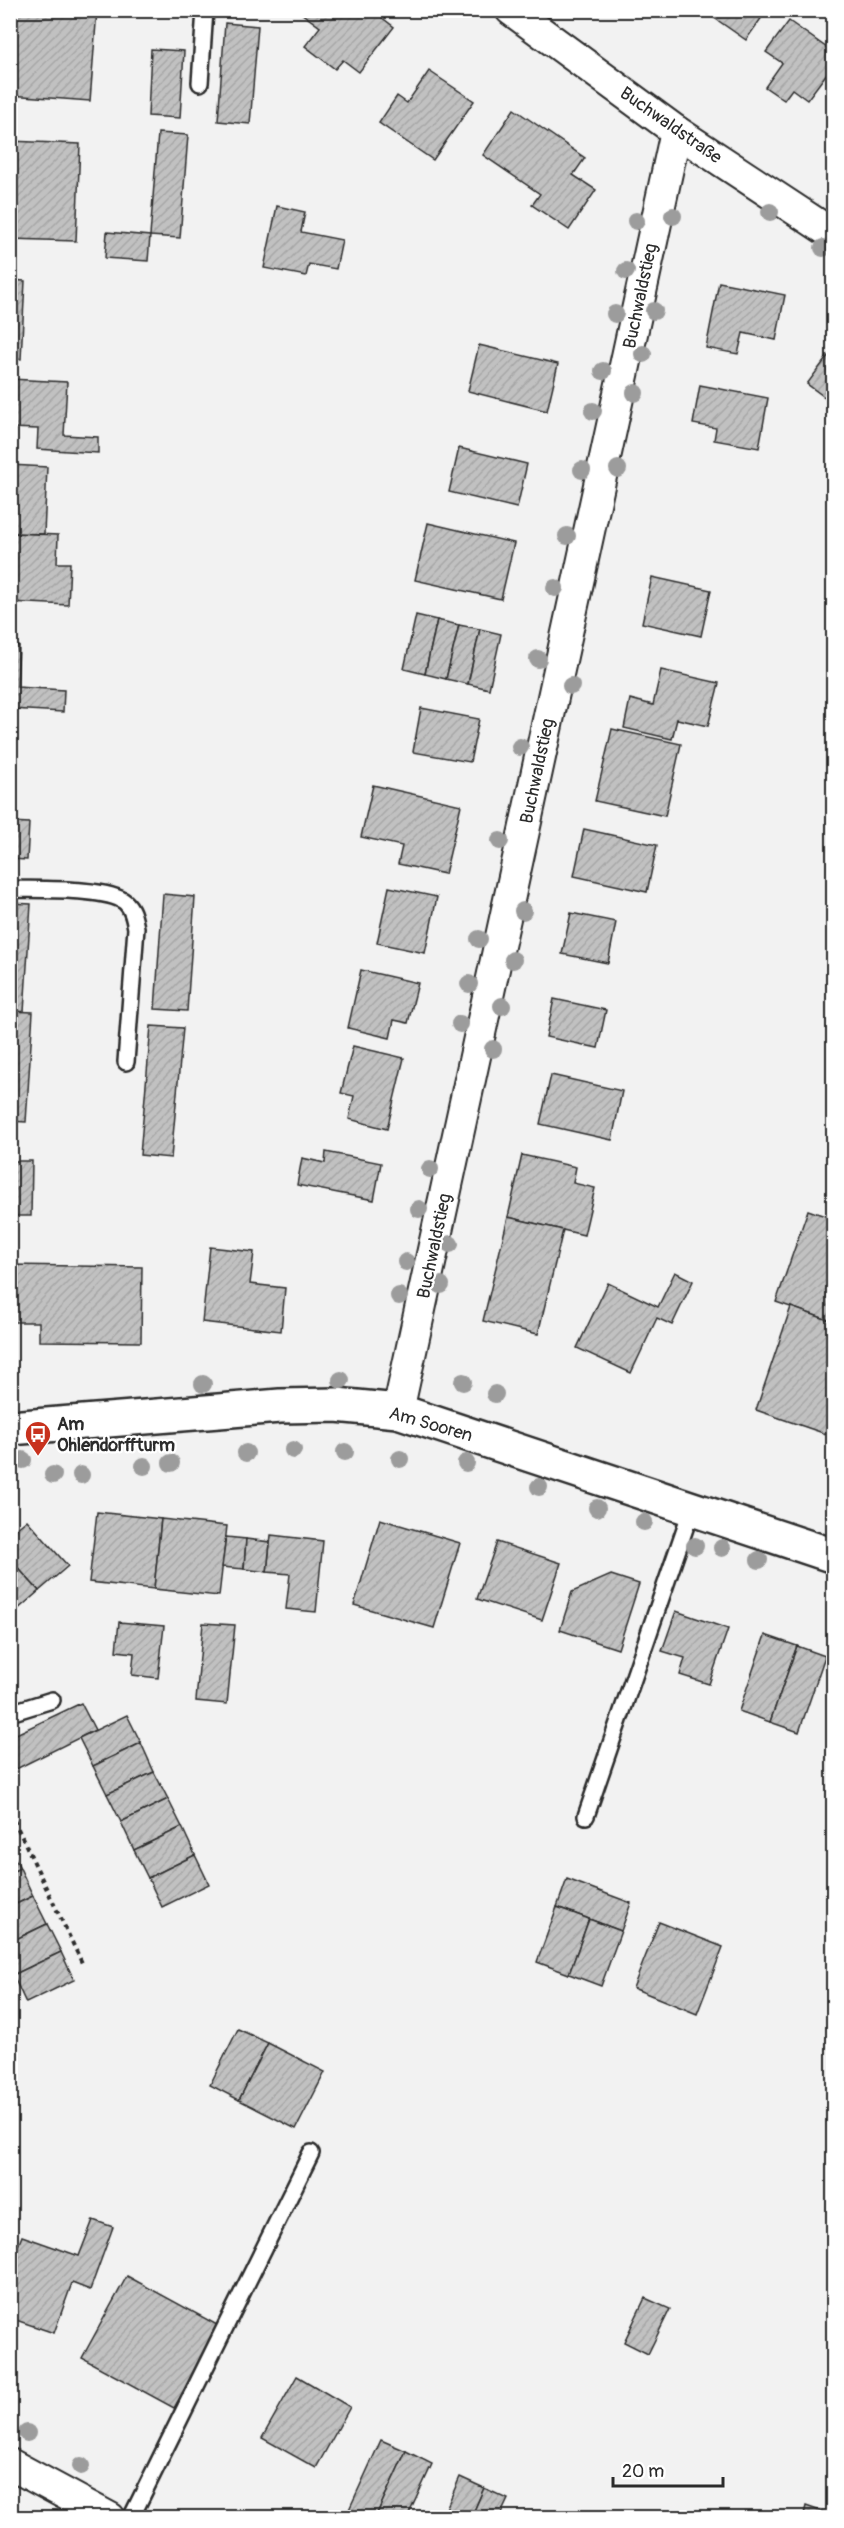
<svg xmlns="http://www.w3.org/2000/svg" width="844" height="2528" font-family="Pangolin,sans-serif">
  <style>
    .building { fill: url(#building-hatch); stroke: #2b2b2b; stroke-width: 1.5 }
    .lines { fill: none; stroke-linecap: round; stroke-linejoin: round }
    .service-casing { stroke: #2b2b2b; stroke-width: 20 }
    .minor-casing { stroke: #2b2b2b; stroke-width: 34 }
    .tertiary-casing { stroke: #2b2b2b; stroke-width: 38 }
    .path { stroke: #2b2b2b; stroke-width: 4; stroke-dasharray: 4.5 4.5; stroke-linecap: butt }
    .service { stroke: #fff; stroke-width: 15 }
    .minor { stroke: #fff; stroke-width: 30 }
    .tertiary { stroke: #fff; stroke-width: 33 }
    .tree { fill: #9c9c9c }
    .labels { text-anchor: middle; stroke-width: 4.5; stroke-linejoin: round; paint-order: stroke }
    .street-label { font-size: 18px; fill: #2b2b2b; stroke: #fff }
    .poi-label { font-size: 18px; font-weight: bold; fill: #2b2b2b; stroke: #fff; text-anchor: start }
  </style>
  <defs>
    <pattern id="building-hatch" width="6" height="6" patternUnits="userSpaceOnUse" patternTransform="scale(1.5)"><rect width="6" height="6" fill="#c1c1c1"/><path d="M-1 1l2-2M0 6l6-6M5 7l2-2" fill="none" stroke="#a6a6a6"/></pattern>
  </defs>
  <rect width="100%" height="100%" fill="#f2f2f2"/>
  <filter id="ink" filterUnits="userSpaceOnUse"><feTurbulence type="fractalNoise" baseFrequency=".0167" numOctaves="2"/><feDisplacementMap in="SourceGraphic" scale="12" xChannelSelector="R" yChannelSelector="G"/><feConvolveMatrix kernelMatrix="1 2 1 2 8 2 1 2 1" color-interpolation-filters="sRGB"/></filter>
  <g filter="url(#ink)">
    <!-- building -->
    <g class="building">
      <path d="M10,10h87l-7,91 -80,-6z"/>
      <path d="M297,10h75l22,17 -35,45 -16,-12 -8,9 -30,-23 15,-19z"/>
      <path d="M703,10h64l-21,30z"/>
      <path d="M789,21l45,32v11l-27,36 -15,-11 -8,11 -19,-13 17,-24 -16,-11z"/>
      <path d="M225,23l33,3 -8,98 -32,-3z"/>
      <path d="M151,49l33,2 -4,67 -32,-2z"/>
      <path d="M429,71l45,30 -41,59 -54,-37 18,-27 10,7z"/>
      <path d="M514,109l71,49 -12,17 23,15 -27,40 -37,-25 8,-11 -57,-39z"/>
      <path d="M158,133l30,2 -8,103 -30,-2z"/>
      <path d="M10,141l70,3 -4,97 -66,-2z"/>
      <path d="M277,206l28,6 -4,20 41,8 -6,29 -27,-5 -3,12 -42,-8z"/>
      <path d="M107,232l43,4 -2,25 -43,-3z"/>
      <path d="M10,280l15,1 -4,78 -11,-1z"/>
      <path d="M719,282l66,13 -9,45 -33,-7 -5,21 -32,-6z"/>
      <path d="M479,345l79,19 -11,47 -79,-20z"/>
      <path d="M834,348v56l-27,-20z"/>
      <path d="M10,379l57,3 -3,53 34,2v16l-61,-4 1,-20 -28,-1z"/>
      <path d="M700,385l68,13 -9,50 -45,-8 2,-12 -23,-4z"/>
      <path d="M459,448l68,16 -10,44 -68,-16z"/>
      <path d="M10,465l37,2 -3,67 -34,-1z"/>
      <path d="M428,523l86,20 -13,56 -86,-19z"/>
      <path d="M10,533l48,2 -1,28h13l-2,42 -58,-3z"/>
      <path d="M652,577l59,13 -10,46 -59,-13z"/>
      <path d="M416,615l21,5 -12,54 -21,-5z"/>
      <path d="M437,620l22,5 -13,54 -21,-5z"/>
      <path d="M459,625l21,4 -12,55 -22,-5z"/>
      <path d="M480,629l21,5 -12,55 -21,-5z"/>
      <path d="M10,645l9,1 -2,41 47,3 -1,22 -53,-3z"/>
      <path d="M661,670l58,13 -11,43 -31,-7 -5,20 -48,-11 6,-29 23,6z"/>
      <path d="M421,708l58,11 -9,43 -57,-10z"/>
      <path d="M10,721h5l-2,61h-3z"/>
      <path d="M612,729l69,15 -16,72 -70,-15z"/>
      <path d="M373,785l88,20 -16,69 -47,-10 4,-18 -41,-9z"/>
      <path d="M10,822l19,1 -2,37 -17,-1z"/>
      <path d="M584,829l73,16 -10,47 -73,-16z"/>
      <path d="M389,887l48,10 -12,56 -48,-10z"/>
      <path d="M163,894l32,3 -8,114 -32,-2z"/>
      <path d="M10,903l21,1 -7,108 -14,-1z"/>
      <path d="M571,913l45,9 -8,41 -46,-9z"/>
      <path d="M361,970l57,13 -10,40 -14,-3 -4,18 -42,-10z"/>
      <path d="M554,999l52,11 -8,38 -52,-11z"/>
      <path d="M10,1011l23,1 -7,110 -16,-1z"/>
      <path d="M151,1026l32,2 -12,130 -31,-3z"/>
      <path d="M353,1046l51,12 -17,71 -38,-10 5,-23 -13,-3z"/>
      <path d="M551,1075l71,16 -10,49 -72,-16z"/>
      <path d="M326,1152l55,11 -7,37 -77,-15 5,-27 23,5z"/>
      <path d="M522,1155l54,12 -3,16 22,5 -11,47 -76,-18z"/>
      <path d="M10,1161h22l-1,55h-21z"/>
      <path d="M808,1210l26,9v103l-58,-20z"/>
      <path d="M508,1217l55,13 -25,104 -55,-13z"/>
      <path d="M210,1247l44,5 -4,32 35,4 -4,43 -79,-9z"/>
      <path d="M10,1265l132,2 -1,75 -102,-1v-19h-29z"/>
      <path d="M675,1272l18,9 -21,44 -15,-7 -26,55 -54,-25 31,-65 50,24z"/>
      <path d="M791,1307l43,15v90l-8,22 -70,-24z"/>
      <path d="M97,1512l64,7 -7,70 -65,-7z"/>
      <path d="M161,1519l66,7 -8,70 -65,-7z"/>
      <path d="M380,1519l80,24 -26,85 -80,-23z"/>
      <path d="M27,1520l41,46 -29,25 -29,-32v-25z"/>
      <path d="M271,1535l52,6 -7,71 -30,-3 4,-35 -23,-2z"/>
      <path d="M226,1537l20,2 -2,30 -22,-2z"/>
      <path d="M246,1539l24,3 -3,30 -23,-3z"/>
      <path d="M497,1542l64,21 -19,57 -65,-21z"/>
      <path d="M10,1559l29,32 -29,25z"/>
      <path d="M611,1575l28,9 -21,65 -58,-19 12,-38z"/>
      <path d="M676,1611l52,18 -19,55 -29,-9 5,-17 -23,-7z"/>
      <path d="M119,1622l45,4 -6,52 -26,-3 2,-22 -18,-2z"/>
      <path d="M203,1623l32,2 -8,79 -31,-3z"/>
      <path d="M765,1635l32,11 -27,76 -31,-11z"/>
      <path d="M797,1646l28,10 -26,76 -29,-10z"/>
      <path d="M81,1703l14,27 -85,42v-35z"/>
      <path d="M127,1715l14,28 -48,23 -14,-28z"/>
      <path d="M141,1743l13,29 -47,22 -14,-28z"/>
      <path d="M154,1772l14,27 -47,23 -14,-28z"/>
      <path d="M168,1799l14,28 -48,23 -13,-28z"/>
      <path d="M182,1827l13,28 -47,23 -14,-28z"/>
      <path d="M10,1849l10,19 -10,5z"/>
      <path d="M195,1855l14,29 -47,23 -14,-29z"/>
      <path d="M20,1868l13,28 -23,11v-34z"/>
      <path d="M567,1879l64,24 -10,28 -64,-24z"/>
      <path d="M33,1896l14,28 -37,18v-35z"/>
      <path d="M557,1907l32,12 -20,55 -32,-12z"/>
      <path d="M589,1919l32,12 -20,55 -32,-12z"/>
      <path d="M659,1922l64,25 -26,67 -64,-26z"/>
      <path d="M47,1924l14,28 -48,23 -3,-5v-28z"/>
      <path d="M61,1952l13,28 -48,23 -13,-28z"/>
      <path d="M238,2029l30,14 -29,57 -29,-15z"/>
      <path d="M268,2043l57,29 -29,57 -57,-29z"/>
      <path d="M93,2220l20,7 -23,63 -18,-7 -18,50 -44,-15v-52l12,-30 57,20z"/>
      <path d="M127,2276l92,50 -45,82 -92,-50z"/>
      <path d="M645,2298l25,11 -22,45 -24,-12z"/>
      <path d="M297,2376l53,31 -34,61 -54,-30z"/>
      <path d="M381,2440l25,11 -31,67h-19l-9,-4z"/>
      <path d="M406,2451l26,13 -25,54h-32z"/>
      <path d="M460,2477l24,11 -13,30h-29z"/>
      <path d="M484,2488l24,11 -9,19h-28z"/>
      <path d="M806,2506l26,9 2,-4v7h-31z"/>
    </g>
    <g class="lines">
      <!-- service casing -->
      <g class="service-casing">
        <g id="service">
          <path d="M200,83l5,-73"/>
          <path d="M10,889c25,1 98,-2 115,13 8,7 9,17 11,26l-10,134"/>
          <path d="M10,1713l42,-13"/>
          <path d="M586,1816l106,-308"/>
          <path d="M131,2518l180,-365"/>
        </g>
      </g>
      <!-- minor casing -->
      <g class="minor-casing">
        <g id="minor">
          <path d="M511,10l165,121 158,104"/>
          <path d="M398,1411l278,-1280"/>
          <path d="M10,2464l100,54"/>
        </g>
      </g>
      <!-- tertiary casing -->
      <g class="tertiary-casing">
        <path id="tertiary" d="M10,1428l270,-22 56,-1 62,6 436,145"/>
      </g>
      <!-- path -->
      <g class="path">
        <path d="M827,1517l7,-16"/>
        <path d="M10,1812l73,153"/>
      </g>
      <!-- service -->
      <use href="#service" class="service"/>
      <!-- minor -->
      <use href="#minor" class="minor"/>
      <!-- tertiary -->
      <use href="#tertiary" class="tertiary"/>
    </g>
    <!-- trees -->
    <g class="tree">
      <circle cx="770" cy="212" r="9"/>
      <circle cx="673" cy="216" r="9"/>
      <circle cx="636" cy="221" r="9"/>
      <circle cx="823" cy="248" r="9"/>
      <circle cx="626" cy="271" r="9"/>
      <circle cx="654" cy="311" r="9"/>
      <circle cx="615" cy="314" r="9"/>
      <circle cx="643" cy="354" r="9"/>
      <circle cx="603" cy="371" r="9"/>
      <circle cx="635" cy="393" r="9"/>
      <circle cx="593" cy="411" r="9"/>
      <circle cx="618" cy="469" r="9"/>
      <circle cx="582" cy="470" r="9"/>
      <circle cx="567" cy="536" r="9"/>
      <circle cx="555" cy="588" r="9"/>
      <circle cx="538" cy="659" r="9"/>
      <circle cx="571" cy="686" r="9"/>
      <circle cx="520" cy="747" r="9"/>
      <circle cx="500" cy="841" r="9"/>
      <circle cx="523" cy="911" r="9"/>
      <circle cx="479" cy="939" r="9"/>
      <circle cx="513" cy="960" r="9"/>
      <circle cx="469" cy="984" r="9"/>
      <circle cx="502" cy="1006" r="9"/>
      <circle cx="460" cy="1024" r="9"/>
      <circle cx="493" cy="1049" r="9"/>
      <circle cx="430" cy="1169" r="9"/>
      <circle cx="419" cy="1209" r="9"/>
      <circle cx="450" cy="1244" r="9"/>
      <circle cx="406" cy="1262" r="9"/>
      <circle cx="441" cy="1285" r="9"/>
      <circle cx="399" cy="1296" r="9"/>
      <circle cx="341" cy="1380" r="9"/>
      <circle cx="463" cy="1382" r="9"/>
      <circle cx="203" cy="1384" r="9"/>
      <circle cx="495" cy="1394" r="9"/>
      <circle cx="293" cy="1450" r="9"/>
      <circle cx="345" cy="1452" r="9"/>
      <circle cx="246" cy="1453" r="9"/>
      <circle cx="400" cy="1459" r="9"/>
      <circle cx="23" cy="1460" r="9"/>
      <circle cx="171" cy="1463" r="9"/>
      <circle cx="466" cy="1463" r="9"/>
      <circle cx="144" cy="1466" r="9"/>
      <circle cx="53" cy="1475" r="9"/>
      <circle cx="81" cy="1475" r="9"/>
      <circle cx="539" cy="1487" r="9"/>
      <circle cx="597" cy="1508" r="9"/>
      <circle cx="644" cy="1522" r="9"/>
      <circle cx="695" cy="1546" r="9"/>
      <circle cx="722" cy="1548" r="9"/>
      <circle cx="759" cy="1560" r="9"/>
      <circle cx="27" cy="2433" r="9"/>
      <circle cx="81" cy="2466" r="9"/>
    </g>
  </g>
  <!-- icons -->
  <defs>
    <g id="bus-pin" transform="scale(1.35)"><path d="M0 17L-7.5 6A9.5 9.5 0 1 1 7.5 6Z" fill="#c8321e" stroke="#fff"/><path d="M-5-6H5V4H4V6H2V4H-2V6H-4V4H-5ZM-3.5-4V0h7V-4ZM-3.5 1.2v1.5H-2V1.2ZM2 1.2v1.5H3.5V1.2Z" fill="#fff"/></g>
  </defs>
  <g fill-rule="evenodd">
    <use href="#bus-pin" x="38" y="1434"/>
  </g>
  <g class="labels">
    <!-- street labels -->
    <g class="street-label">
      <text transform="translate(671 125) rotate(35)" y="6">Buchwaldstraße</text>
      <text transform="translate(640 296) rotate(-78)" y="6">Buchwaldstieg</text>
      <text transform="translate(537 771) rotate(-78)" y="6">Buchwaldstieg</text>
      <text transform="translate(434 1246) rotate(-78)" y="6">Buchwaldstieg</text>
      <text transform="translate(431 1424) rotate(16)" y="6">Am Sooren</text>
    </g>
    <!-- poi labels -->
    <g class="poi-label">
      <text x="57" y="1430">Am<tspan x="57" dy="21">Ohlendorffturm</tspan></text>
    </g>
  </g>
  <!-- margin -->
  <rect width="844" height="2528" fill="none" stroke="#fff" stroke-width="36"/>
  <rect x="18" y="18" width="808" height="2492" fill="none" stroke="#2b2b2b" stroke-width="2" filter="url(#ink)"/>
  <!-- scale -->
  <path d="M613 2477v9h110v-9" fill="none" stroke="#2b2b2b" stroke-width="3"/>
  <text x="622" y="2477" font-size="18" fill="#2b2b2b" stroke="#ffffff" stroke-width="4.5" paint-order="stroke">20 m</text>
</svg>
